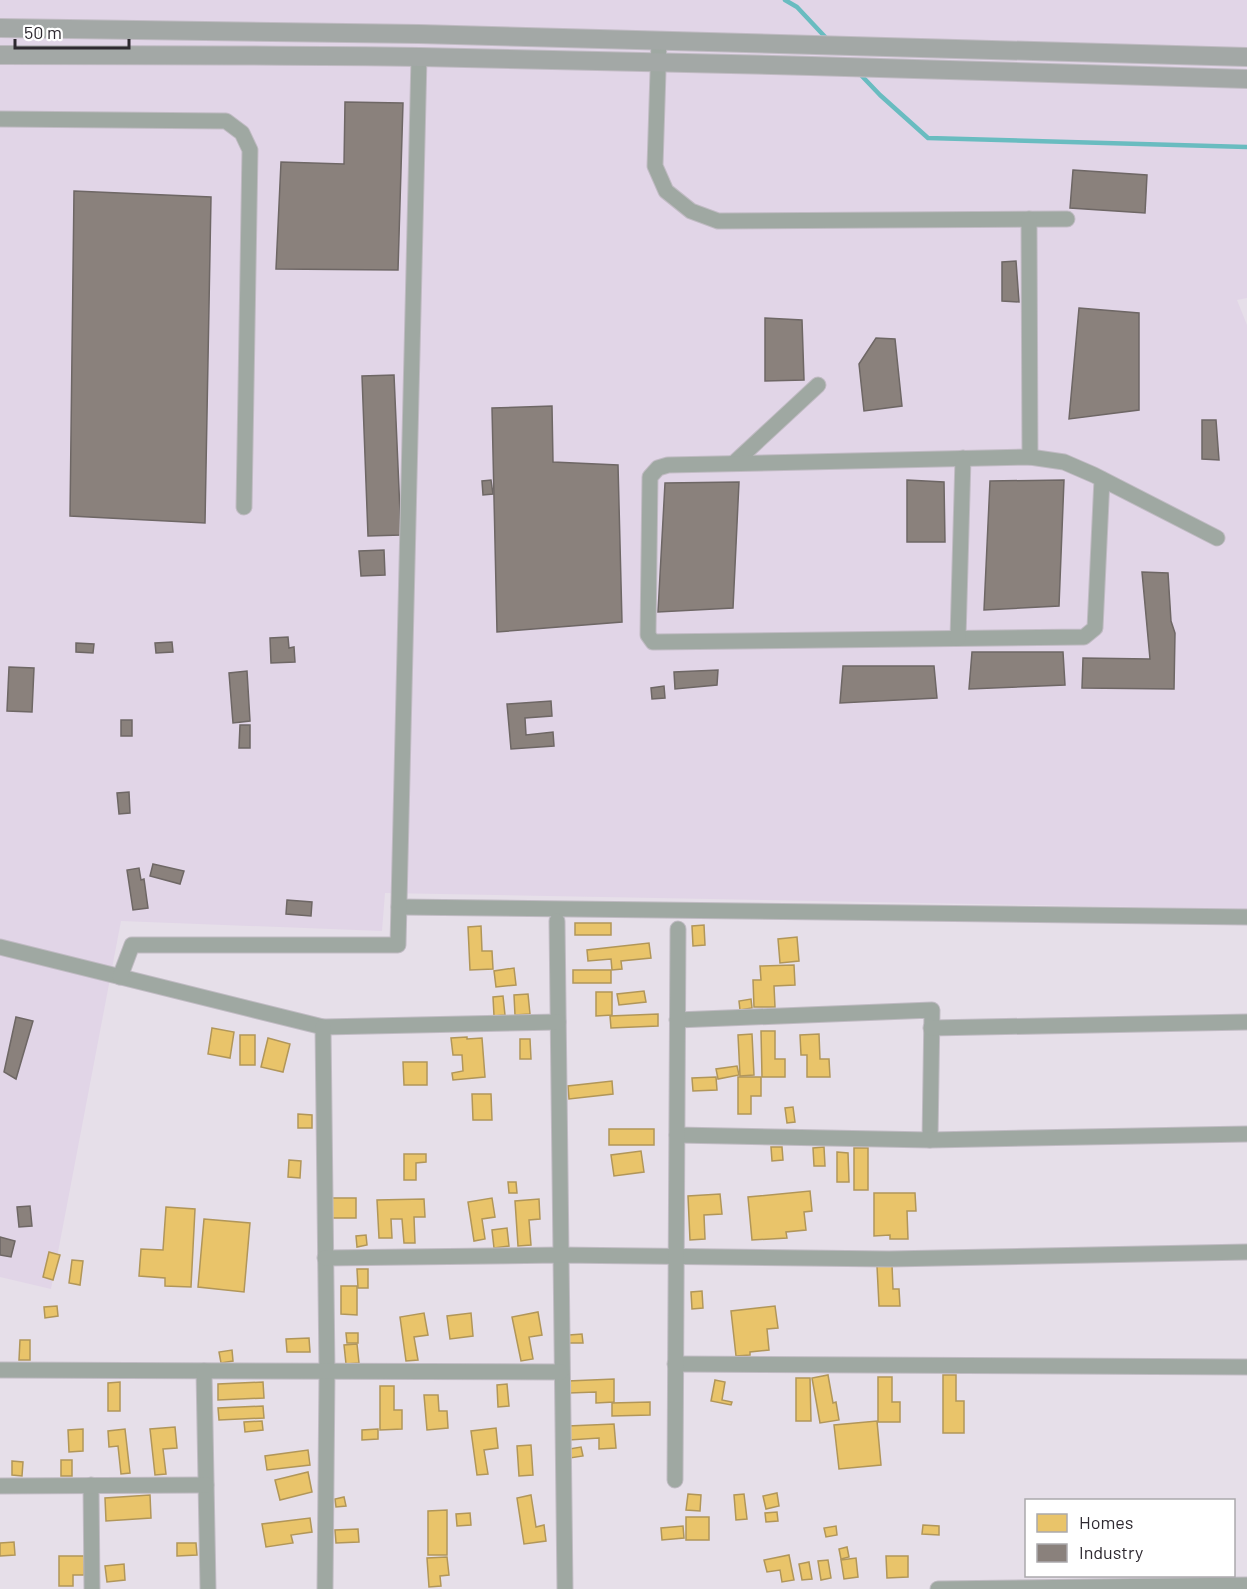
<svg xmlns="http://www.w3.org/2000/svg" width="1247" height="1589" font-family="Barlow,sans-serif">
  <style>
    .built { fill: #e1d5e7 }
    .homes { fill: #e9c46a; stroke: #b19659; stroke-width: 1.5 }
    .industry { fill: #8a817c; stroke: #6e6765; stroke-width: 1.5 }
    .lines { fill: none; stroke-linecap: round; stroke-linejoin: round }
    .stream { stroke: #69bcc0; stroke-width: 4.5 }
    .minor-casing { stroke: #c0bbc3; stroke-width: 17 }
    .major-casing { stroke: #c0bbc3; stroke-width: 20 }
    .minor { stroke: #9fa8a2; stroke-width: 15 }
    .major { stroke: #a3a8a6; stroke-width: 18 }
  </style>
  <rect width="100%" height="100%" fill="#e6dfe9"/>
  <!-- built -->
  <path class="built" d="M0,0h1247v298l-10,2 10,25v584l-862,-16 -3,38 -261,-10 -70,368 -51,-12z"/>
  <!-- homes -->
  <g class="homes">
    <rect x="575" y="923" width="36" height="12"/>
    <path d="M704,925l1,20 -12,1 -1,-20z"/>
    <path d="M481,926l1,25h10l1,18 -23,1 -2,-43z"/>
    <path d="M797,937l2,24 -19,2 -2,-24z"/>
    <path d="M649,943l2,15 -30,3 1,8 -10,1 -1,-11 -23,2 -1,-11z"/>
    <path d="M794,965l1,20 -21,1 1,21h-21l-1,-27h8l-1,-14z"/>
    <path d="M514,968l2,17 -20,2 -2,-16z"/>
    <rect x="573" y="970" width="38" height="13"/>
    <path d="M644,991l2,11 -27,3 -2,-11z"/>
    <path d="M596,992h16v23l-16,1z"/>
    <path d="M528,994l2,20 -15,1 -1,-20z"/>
    <path d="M503,996l2,19 -11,1 -1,-19z"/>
    <path d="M751,999l1,9 -12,2 -1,-9z"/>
    <path d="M658,1014v12l-47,2 -1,-12z"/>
    <path d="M212,1028l22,4 -4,26 -22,-4z"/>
    <path d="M761,1031h14v28h10v18h-23z"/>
    <path d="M752,1034l2,41 -14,1 -2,-41z"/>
    <path d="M819,1034l1,25h9l1,18h-23v-22h-6l-1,-20z"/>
    <rect x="240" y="1035" width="15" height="30"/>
    <path d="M467,1037v2l15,-1 3,39 -32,3 -1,-7 11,-2 -1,-16h-9l-2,-17z"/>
    <path d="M268,1038l22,6 -7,28 -22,-5z"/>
    <path d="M520,1039h10l1,20h-11z"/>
    <path d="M403,1062h24v23h-23z"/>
    <path d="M737,1066l2,9 -21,4 -2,-10z"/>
    <path d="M716,1077l1,13 -24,1 -1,-13z"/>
    <path d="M738,1077h23v19h-10v18h-13z"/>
    <path d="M612,1081l1,13 -44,5 -1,-13z"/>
    <path d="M472,1094h19l1,26h-19z"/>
    <path d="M793,1107l2,15 -8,1 -2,-15z"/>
    <path d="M298,1114l14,1v13h-14z"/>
    <rect x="609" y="1129" width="45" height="16"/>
    <path d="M771,1147h11l1,13 -11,1z"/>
    <path d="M824,1147l1,19h-11l-1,-18z"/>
    <rect x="854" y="1148" width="14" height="42"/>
    <path d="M641,1151l3,21 -30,4 -3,-21z"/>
    <path d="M837,1152l11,1 1,29h-12z"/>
    <path d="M404,1154h22v8l-10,1v17h-12z"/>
    <path d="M289,1160l12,1 -1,17 -12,-1z"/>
    <path d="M508,1182h8l1,11h-8z"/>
    <path d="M810,1191l2,20 -8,1 2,18 -20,2 1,6 -35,2 -4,-43z"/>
    <path d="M874,1193h41l1,18h-9l1,28h-18v-4l-16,1z"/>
    <path d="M720,1194l2,20 -18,1 1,24 -15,1 -2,-44z"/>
    <rect x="332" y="1198" width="24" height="20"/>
    <path d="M492,1198l3,19 -13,2 3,20 -11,2 -6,-39z"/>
    <path d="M424,1199l1,18h-11l1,26h-11l-2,-24h-11l1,19h-13l-2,-38z"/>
    <path d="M539,1199l1,20 -11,1 2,25 -13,1 -3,-45z"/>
    <path d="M166,1207l29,2 -4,78 -26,-1v-8l-26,-2 2,-27 22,1z"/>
    <path d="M204,1219l46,4 -6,69 -46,-5z"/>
    <path d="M507,1228l2,18 -15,2 -2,-18z"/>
    <path d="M366,1235l1,10 -10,2 -1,-11z"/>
    <path d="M49,1252l11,3 -7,25 -10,-3z"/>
    <path d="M72,1260l11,1 -3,24 -11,-2z"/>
    <path d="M892,1265l1,24h6l1,17h-21l-2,-40z"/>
    <path d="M357,1269h11v19h-10z"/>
    <path d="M341,1286h16v29l-16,-1z"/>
    <path d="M702,1291l1,17 -11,1 -1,-17z"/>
    <path d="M57,1306l1,10 -13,2 -1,-11z"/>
    <path d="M775,1306l3,22 -11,1 2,21 -19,2v3l-14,1 -5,-45z"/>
    <path d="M538,1312l4,23 -13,2 4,22 -12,2 -9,-44z"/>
    <path d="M424,1313l4,22 -14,2 4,23 -12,1 -6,-44z"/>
    <path d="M471,1313l2,23 -23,3 -3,-23z"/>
    <path d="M346,1333h12v10h-11z"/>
    <path d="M582,1334l1,9h-14v-8z"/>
    <path d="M309,1338l1,14h-23l-1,-13z"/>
    <path d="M20,1340h10v20h-11z"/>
    <path d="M357,1344l2,19 -13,1 -2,-19z"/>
    <path d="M232,1350l1,11 -12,2 -2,-11z"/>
    <path d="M828,1375l5,28 3,-1 3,18 -19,3 -8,-45z"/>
    <path d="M943,1375h13v26h8v32h-21z"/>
    <path d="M878,1377h14v25h8v20h-22z"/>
    <path d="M796,1378h14l1,43h-15z"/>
    <path d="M614,1379v23l-18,1v-11l-27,1 -1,-12z"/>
    <path d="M715,1380l10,2 -3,18 10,2 -1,3 -20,-4z"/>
    <path d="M120,1382v29h-12v-28z"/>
    <path d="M263,1382l1,16 -46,2v-16z"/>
    <path d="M507,1384l2,22 -11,1 -1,-22z"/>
    <path d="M380,1386h14v24h8v19l-22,1z"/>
    <path d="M424,1395h14l1,16h8l1,17 -21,2z"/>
    <path d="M650,1402v13l-38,1v-13z"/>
    <path d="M263,1406l1,12 -45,2 -1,-12z"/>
    <path d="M262,1421l1,9 -18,2 -1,-10z"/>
    <path d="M877,1421l4,44 -42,4 -5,-44z"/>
    <path d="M614,1424l2,24 -17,1v-11l-30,2 -1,-14z"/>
    <path d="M175,1427l2,21 -14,1 3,25 -11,1 -5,-46z"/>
    <path d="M496,1428l2,20 -14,2 4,24 -11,1 -6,-44z"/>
    <path d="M83,1429v22l-14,1 -1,-22z"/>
    <path d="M125,1429l5,44 -9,1 -3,-28 -9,1 -1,-16z"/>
    <path d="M378,1429v10l-16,1v-10z"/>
    <path d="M531,1445l2,30 -14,1 -2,-30z"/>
    <path d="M581,1447l2,9 -13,2 -1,-9z"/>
    <path d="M308,1450l2,15 -43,5 -2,-14z"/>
    <rect x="61" y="1460" width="11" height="16"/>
    <path d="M12,1461l11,1 -1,14 -10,-1z"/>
    <path d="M308,1472l4,20 -32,8 -5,-20z"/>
    <path d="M777,1493l2,13 -13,3 -3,-13z"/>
    <path d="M688,1494l13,1 -1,16 -14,-1z"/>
    <path d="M744,1494l3,25 -11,1 -2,-25z"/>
    <path d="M150,1495l1,23 -45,3 -1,-23z"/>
    <path d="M531,1495l5,32 8,-2 2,16 -22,3 -7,-46z"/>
    <path d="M344,1497l2,9 -10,1 -1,-8z"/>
    <path d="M447,1510v45h-19v-44z"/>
    <path d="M777,1512l1,9 -12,1 -1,-9z"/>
    <path d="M470,1513l1,12 -14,1 -1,-12z"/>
    <rect x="686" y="1517" width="23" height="23"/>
    <path d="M310,1518l2,14 -21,3 2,8 -27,4 -4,-23z"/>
    <path d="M923,1525l16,1v9l-17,-1z"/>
    <path d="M683,1526l1,12 -22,2 -1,-12z"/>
    <path d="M836,1526l1,9 -11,2 -2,-9z"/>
    <path d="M358,1529l1,13 -23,1 -1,-13z"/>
    <path d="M14,1542l1,13 -15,1v-13z"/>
    <path d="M177,1543h19l1,12 -20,1z"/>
    <path d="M847,1547l2,10 -8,2 -2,-10z"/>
    <path d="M789,1555l5,25 -12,2 -2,-12 -13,2 -3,-12z"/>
    <path d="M59,1556h25v19h-11v11h-14z"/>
    <path d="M886,1556h22v21l-21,1z"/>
    <path d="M447,1557l2,18 -9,1 1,10 -12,1 -2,-29z"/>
    <path d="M856,1558l2,19 -14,2 -3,-19z"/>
    <path d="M828,1560l3,18 -10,2 -3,-19z"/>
    <path d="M809,1562l3,17 -10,1 -3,-16z"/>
    <path d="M124,1564l1,16 -18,2 -2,-16z"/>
  </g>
  <!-- industry -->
  <g class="industry">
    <path d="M345,102l58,1 -5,167 -122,-1 5,-107 63,2z"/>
    <path d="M1073,170l74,5 -2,38 -75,-5z"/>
    <path d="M74,191l137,6 -6,326 -135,-7z"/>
    <path d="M1016,261l3,41 -17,-1v-39z"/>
    <path d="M1079,308l60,5v97l-70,9z"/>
    <path d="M765,318l37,2 2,60 -39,1z"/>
    <path d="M876,338l19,1 7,67 -38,5 -5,-47z"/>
    <path d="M394,375l7,160 -33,1 -6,-160z"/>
    <path d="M552,406l1,56 65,3 4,157 -125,10 -5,-224z"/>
    <path d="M1202,420h14l3,40 -17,-1z"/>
    <path d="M491,480l2,14 -10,1 -1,-14z"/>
    <path d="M907,480l37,2 1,60h-38z"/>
    <path d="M1064,480l-5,126 -75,4 6,-129z"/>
    <path d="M739,482l-6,126 -75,4 7,-129z"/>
    <path d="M384,550l1,25 -24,1 -2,-25z"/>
    <path d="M1142,572l26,1 3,48 4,12 -1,56 -92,-1 1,-30 67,1z"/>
    <path d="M288,637l1,11 5,-1 1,15 -24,1 -1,-25z"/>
    <path d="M172,642l1,10 -17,1 -1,-10z"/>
    <path d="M76,643l18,1 -1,9 -17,-1z"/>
    <path d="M972,652h91l2,33 -96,4z"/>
    <path d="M843,666h91l3,32 -97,5z"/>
    <path d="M9,667l25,1 -2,44 -25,-1z"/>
    <path d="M718,670l-1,15 -42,4 -1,-17z"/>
    <path d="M247,671l3,50 -17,2 -4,-50z"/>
    <path d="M664,686l1,12 -13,1 -1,-11z"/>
    <path d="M551,701l1,15 -27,2 1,17 27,-3 1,14 -43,3 -4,-45z"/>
    <rect x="121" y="720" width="11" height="16"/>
    <path d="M240,725h10v23h-11z"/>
    <path d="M129,792l1,21 -11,1 -2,-21z"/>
    <path d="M153,864l31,7 -4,13 -30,-8z"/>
    <path d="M139,868l2,12 3,-1 4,29 -15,2 -6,-40z"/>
    <path d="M287,900l25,2 -1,14 -25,-2z"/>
    <path d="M16,1017l17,4 -17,58 -12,-7z"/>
    <path d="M30,1206l2,20 -13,1 -2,-20z"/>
    <path d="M0,1237l15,4 -4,16 -11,-2z"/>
  </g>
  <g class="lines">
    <!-- stream -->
    <g class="stream">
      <path d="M785,0l12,7 31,33"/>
      <path d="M859,73l21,22 48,43 319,9"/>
    </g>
    <!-- minor casing -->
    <g class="minor-casing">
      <g id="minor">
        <path d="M659,40l-4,126 11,25 25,20 27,10 349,-2"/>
        <path d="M0,119l226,2 16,12 8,17 -6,357"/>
        <path d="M1029,219l1,238"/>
        <path d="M734,463l84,-78"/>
        <path d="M1102,479l-7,149 -11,9 -431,5 -5,-7 2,-158 8,-9 10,-3 362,-8 34,5 30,13 123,63"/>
        <path d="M958,638l5,-180"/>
        <path d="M399,907l848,10"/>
        <path d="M557,921l8,668"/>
        <path d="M0,947l323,80 235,-5"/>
        <path d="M120,977l12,-32h266l21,-888"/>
        <path d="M677,1020l255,-10 -2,130"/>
        <path d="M323,1027l4,345 -2,217"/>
        <path d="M931,1028l316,-6"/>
        <path d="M677,1135l253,5 317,-6"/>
        <path d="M325,1258l235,-3 329,4 358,-7"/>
        <path d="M675,1364l572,3"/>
        <path d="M0,1370l561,2"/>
        <path d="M204,1371l4,218"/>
        <path d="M675,1480l3,-551"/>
        <path d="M91,1485l1,104"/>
        <path d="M0,1486l206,-1"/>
        <path d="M938,1589l309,-4"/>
      </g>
    </g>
    <!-- major casing -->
    <g class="major-casing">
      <g id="major">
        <path d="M0,28l419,6 828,23"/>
        <path d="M0,55c140,0 280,0 420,2 276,5 551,13 827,22"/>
      </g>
    </g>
    <!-- minor -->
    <use href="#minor" class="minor"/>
    <!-- major -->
    <use href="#major" class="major"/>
  </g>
  <!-- legend -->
  <rect x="1025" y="1499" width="210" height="78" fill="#ffffff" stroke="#aba9ac" stroke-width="1.5"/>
  <rect x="1037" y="1514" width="30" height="18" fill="#e9c46a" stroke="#aba9ac" stroke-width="1.5"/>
  <text x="1079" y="1529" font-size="18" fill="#2e2930">Homes</text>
  <rect x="1037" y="1544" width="30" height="18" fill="#8a817c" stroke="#aba9ac" stroke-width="1.5"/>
  <text x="1079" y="1559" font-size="18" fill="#2e2930">Industry</text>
  <!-- scale -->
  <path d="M15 39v9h114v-9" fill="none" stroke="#2e2930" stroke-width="3"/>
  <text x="24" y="39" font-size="18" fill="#2e2930" stroke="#ffffff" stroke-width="4.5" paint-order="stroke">50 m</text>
</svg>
